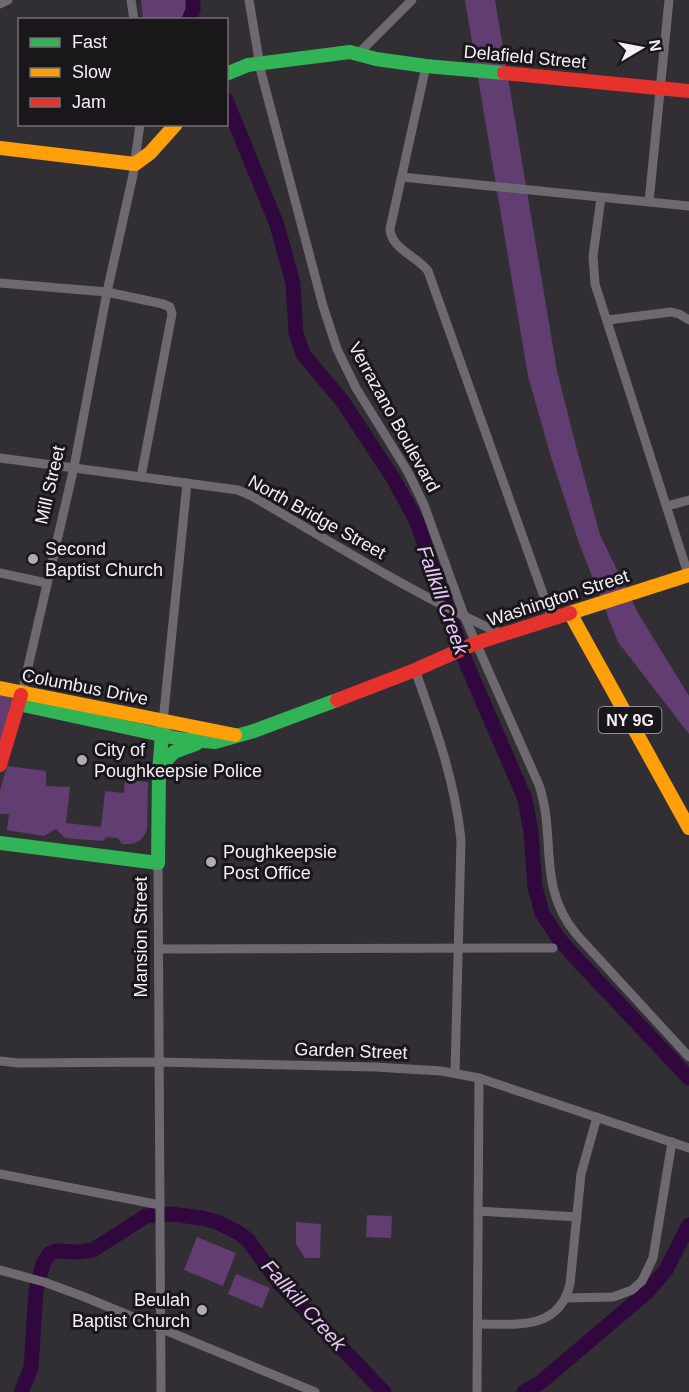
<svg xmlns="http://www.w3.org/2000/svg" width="689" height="1392" font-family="Arial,sans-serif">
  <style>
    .green { fill: #623d71 }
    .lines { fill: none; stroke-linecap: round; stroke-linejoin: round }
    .river { stroke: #30083e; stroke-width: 15 }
    .street { stroke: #6e6971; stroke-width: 9 }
    .fast { stroke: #30b455; stroke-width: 14 }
    .slow { stroke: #ff9f0a; stroke-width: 14 }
    .jam { stroke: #e5322d; stroke-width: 14 }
    .poi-dot { fill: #b0acb2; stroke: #1a171b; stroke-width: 2 }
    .labels { text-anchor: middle; stroke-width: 6; stroke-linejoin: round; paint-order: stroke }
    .shield { fill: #1a171b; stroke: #b3afb4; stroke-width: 1.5 }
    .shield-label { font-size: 16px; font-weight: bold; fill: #f4f0f6 }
    .street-label { font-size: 18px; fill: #f4f0f6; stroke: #1a171b }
    .poi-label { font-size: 18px; fill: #f4f0f6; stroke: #1a171b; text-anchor: start }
    .water-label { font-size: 20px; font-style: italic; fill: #eac5fa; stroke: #1a171b }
  </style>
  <rect width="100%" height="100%" fill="#322f34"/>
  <!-- green -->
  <g class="green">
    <path d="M141,0h52v10l-4,9h-46z"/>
    <path d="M465,0h30l62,371 20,79 23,85 38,78 51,83v38l-71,-92 -39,-99 -28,-86 -23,-81z"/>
    <path d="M0,694l16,5 -16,46z"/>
    <path d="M7,766l39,5v15l24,1 -4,36 35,4 4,-36 19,2 1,-13 23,2 -1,47c-4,13 -13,16 -25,15l-4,-6 -11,-1 -4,4 -38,-3 -9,-9 -12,7 -37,-6 2,-16h-9v-23z"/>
    <path d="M367,1215l25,1 -1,22 -25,-1z"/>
    <path d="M296,1222l25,2 -1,34h-15l-9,-14z"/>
    <path d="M197,1237l39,16 -13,33 -39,-16z"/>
    <path d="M236,1274l34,14 -8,20 -34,-14z"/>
  </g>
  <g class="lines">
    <!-- river -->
    <g class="river">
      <path d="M189,20l4,-10v-10"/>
      <path d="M226,100l51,125 16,58 3,50 7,21 40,48 50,76 23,42 51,145 58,134 6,33 4,55 7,26 17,26 16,18 114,121"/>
      <path d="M21,1392l10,-24 5,-78 7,-26 6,-10 7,-3 22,1 15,-2 53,-34 26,-2 30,4 15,4 22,11 9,7 32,44 104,108"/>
      <path d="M524,1392l17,-10 106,-90 19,-22 23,-45"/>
    </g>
    <!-- street -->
    <g class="street">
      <path d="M131,0l3,20"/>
      <path d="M249,0l12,72 62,234 14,43 19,39 52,84 16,33 41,113 74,167c18,54 -3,101 38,150l112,122"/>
      <path d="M0,4l8,-4"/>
      <path d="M359,53l53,-53"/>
      <path d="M426,66l-36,163c1,20 27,27 38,42l124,348"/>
      <path d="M402,177l287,29"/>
      <path d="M601,198l-8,58 2,28 94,293"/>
      <path d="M649,202l20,-202"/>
      <path d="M0,283l107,9 56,12 7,3 2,7 -31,163"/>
      <path d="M608,320l63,-8 8,2 10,6"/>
      <path d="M0,458l238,32 14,6c82,48 163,99 250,138"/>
      <path d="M667,506l22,-6"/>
      <path d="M0,573l46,10"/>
      <path d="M415,670c20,56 40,110 46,170l-6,233"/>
      <path d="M22,693l52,-226 33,-175 26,-117 7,-51"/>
      <path d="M163,722l24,-239"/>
      <path d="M158,863l3,529"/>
      <path d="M159,949l394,-1"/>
      <path d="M0,1061l18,2 141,-1 216,5 66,4 38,7 210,70"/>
      <path d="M0,1174l160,31"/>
      <path d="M478,1211l99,6"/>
      <path d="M0,1270l44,12 38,14 233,96"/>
      <path d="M566,1298l47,-1 19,-7 10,-9 11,-23 19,-116"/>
      <path d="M478,1324c38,0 81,7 92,-40l11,-110 16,-57"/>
      <path d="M477,1392l2,-314"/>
    </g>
    <!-- fast -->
    <g class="fast">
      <path d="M226,74l22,-9 102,-13 26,7 50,7 78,7"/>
      <path d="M18,704l162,35 35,3 39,-11 83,-31"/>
      <path d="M159,768l15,-16 22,-8"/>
      <path d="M0,843l158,20 1,-91 4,-50"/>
    </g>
    <!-- slow -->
    <g class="slow">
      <path d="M0,148l135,16 15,-11 26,-29"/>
      <path d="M689,575l-119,38 119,215"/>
      <path d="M0,688l235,47"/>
    </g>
    <!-- jam -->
    <g class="jam">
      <path d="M504,73l185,18"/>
      <path d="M337,700l78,-30 61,-27 94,-30"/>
      <path d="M0,765l21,-70"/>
    </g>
  </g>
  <!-- markers -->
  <g class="poi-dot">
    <circle cx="33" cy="559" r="6"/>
    <circle cx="82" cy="760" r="6"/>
    <circle cx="211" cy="862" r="6"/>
    <circle cx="202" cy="1310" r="6"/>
  </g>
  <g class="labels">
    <!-- shield labels -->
    <rect class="shield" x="598.5" y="707" width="63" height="26" rx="4.5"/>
    <g class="shield-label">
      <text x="630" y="726">NY 9G</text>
    </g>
    <!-- street labels -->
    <g class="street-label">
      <text transform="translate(525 57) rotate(5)" y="6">Delafield Street</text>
      <text transform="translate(394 417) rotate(61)" y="6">Verrazano Boulevard</text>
      <text transform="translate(50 485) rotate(-77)" y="6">Mill Street</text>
      <text transform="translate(317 517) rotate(29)" y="6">North Bridge Street</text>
      <text transform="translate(558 598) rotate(-18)" y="6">Washington Street</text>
      <text transform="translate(85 687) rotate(11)" y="6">Columbus Drive</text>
      <text transform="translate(141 937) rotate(-90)" y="6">Mansion Street</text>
      <text transform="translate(351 1051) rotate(2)" y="6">Garden Street</text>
    </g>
    <!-- poi labels -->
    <g class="poi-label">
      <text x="45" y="555">Second<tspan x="45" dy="21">Baptist Church</tspan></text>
      <text x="94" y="756">City of<tspan x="94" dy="21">Poughkeepsie Police</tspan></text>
      <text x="223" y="858">Poughkeepsie<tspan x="223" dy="21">Post Office</tspan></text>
      <text x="190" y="1306" text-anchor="end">Beulah<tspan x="190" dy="21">Baptist Church</tspan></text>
    </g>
    <!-- water labels -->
    <g class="water-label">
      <text transform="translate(443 600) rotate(70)" y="7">Fallkill Creek</text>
      <text transform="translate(304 1305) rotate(48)" y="7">Fallkill Creek</text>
    </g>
  </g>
  <!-- legend -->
  <rect x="18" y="18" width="210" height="108" fill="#1a171b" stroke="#716e73" stroke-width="1.5"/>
  <rect x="30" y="38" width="30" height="9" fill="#30b455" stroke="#716e73" stroke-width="1.5"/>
  <text x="72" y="48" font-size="18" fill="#f4f0f6">Fast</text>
  <rect x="30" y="68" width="30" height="9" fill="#ff9f0a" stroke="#716e73" stroke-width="1.5"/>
  <text x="72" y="78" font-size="18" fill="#f4f0f6">Slow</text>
  <rect x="30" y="98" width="30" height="9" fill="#e5322d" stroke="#716e73" stroke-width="1.5"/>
  <text x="72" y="108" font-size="18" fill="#f4f0f6">Jam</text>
  <!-- north arrow -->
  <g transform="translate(641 48) rotate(80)" stroke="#1a171b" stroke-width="4.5" paint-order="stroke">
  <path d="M0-4.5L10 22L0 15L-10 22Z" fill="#f4f0f6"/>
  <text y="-9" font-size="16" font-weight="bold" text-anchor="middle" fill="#f4f0f6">N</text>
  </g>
</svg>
